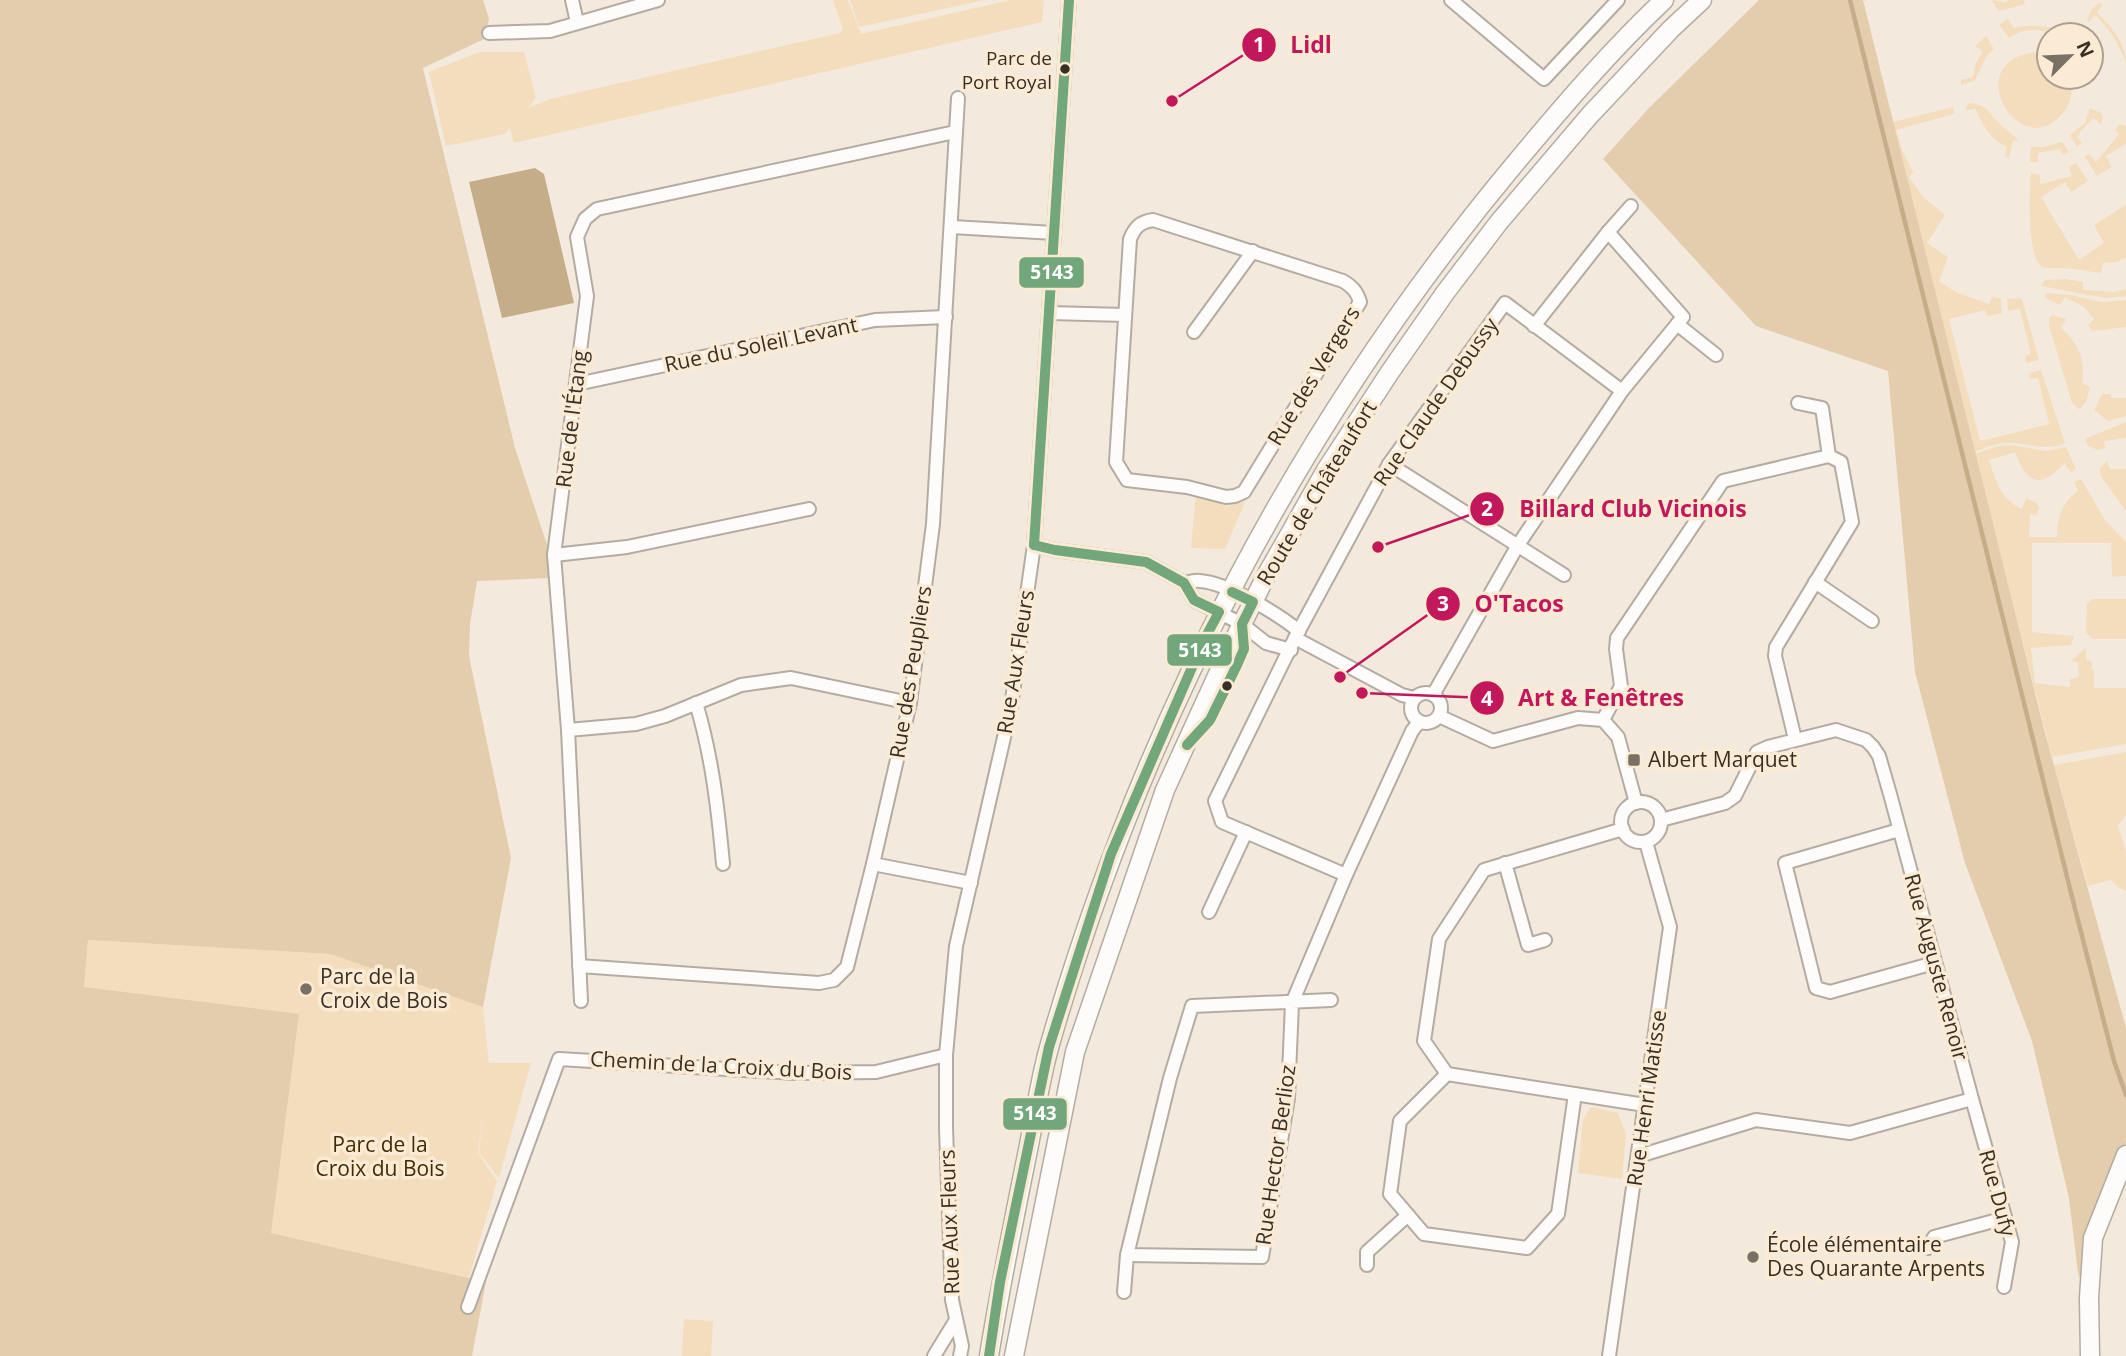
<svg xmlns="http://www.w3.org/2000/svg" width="2126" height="1356" font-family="'Open Sans',sans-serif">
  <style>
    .green { fill: #f4ddbd }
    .forest { fill: #e3cdad }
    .water { fill: #c6ad89 }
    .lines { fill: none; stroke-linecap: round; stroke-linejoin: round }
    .stream { stroke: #c6ad89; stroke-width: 4.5 }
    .street-casing { stroke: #b4aca2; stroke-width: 16 }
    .secondary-casing { stroke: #b4aca2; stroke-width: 21 }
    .street { stroke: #fdfcfa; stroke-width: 12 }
    .secondary { stroke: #fdfcfa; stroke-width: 18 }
    .bus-1-casing { stroke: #fcebd4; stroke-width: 16 }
    .bus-1 { stroke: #72a67b; stroke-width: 10 }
    .bus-dot { fill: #383025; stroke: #fcebd4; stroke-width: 2.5 }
    .poi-dot { fill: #797165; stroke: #fcebd4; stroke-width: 2.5 }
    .labels { text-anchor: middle; stroke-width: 7; stroke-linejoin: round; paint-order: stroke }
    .bus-label { font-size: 19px; fill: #383025; stroke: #fcebd4; text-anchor: end }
    .street-label { font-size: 21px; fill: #383025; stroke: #fcebd4 }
    .poi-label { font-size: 21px; fill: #383025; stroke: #fcebd4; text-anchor: start }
    .park-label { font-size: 21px; fill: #422c05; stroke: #fcebd4 }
    .leader { fill: none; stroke: #c2185b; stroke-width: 2.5 }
    .callout-dot { fill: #c2185b; stroke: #fcebd4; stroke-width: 2.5 }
    .mark-label { font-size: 21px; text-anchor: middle; font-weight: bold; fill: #fff }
    .callout-label { font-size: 23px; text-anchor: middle; font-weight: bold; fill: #c2185b; stroke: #fcebd4; stroke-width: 7; stroke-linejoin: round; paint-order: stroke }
    .line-badge { stroke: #fcebd4; stroke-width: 2.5 }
    .badge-label { font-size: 19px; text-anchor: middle; font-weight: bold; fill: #fff }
  </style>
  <rect width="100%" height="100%" fill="#f3eadd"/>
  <!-- green -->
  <g class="green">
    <path d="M833,0h15l13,34 150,-34h33l-2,22 -528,121 -4,-15 -5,6 -59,12 -17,-74 50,-20h45l12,46 -8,10 22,-9 290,-66 3,-4z"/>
    <path d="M850,0h135l-126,27z"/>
    <path d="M1991,0l15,2 2,-2h16l1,4 -26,7z"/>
    <path d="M2100,3l3,1 -6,8c13,14 29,30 29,51 -7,-20 -17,-34 -31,-48l-7,7c-1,-7 6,-17 12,-19z"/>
    <path d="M2008,19l6,9c18,-4 34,-3 51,4l5,-10 2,2 -6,11 -30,-5 -14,1 -13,7 -10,-13z"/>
    <path d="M1986,36l8,13 -8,8 -11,23 -14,5v-5l12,-3 3,-14 7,-11 -8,-6z"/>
    <path d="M2039,52l10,3v22h21c3,13 2,25 -7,36 -44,54 -107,-56 -24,-61z"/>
    <path d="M1973,103c15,3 18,13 28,22 6,6 12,9 18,16h-6l-4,17 -4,-2 2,-9c-18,-9 -24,-22 -32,-39l-10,3 3,-7z"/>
    <path d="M1953,107l1,7 -58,16 6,20 11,22 -4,5 15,21 21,17 -18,28 21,14 -9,24 17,11 33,12 4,-8 8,3 1,14 -15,3 -2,-6 -36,9 31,122 69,-17 -11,-46 -8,1 -1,-6 12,-3 24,73c-17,9 -38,0 -57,0 -12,0 -22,4 -33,9l-82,-330z"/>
    <path d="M2090,108l11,5 2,5 -2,6 -8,-6 -16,18 5,7 -5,4 -7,-12 15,-12z"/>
    <path d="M2119,124l7,2v18l-20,12 6,11 -15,9 -12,-19 4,-3 7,8 23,-28 -4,-4z"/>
    <path d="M2062,142l7,10 -6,3 -3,-6 -22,4v9h-8l1,-15h13z"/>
    <path d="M2076,163l12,18 -17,11 -6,-10 -24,15 38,63 25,-17 -10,-18 32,-20v53l-10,4 -13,1 -2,10c-15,-2 -29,-5 -44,-5 -6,0 -12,1 -16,-2 -14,-11 -12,-75 -10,-93l9,2v9l32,-8 -3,-9z"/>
    <path d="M2065,279l18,3v8l31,2 12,-3v7l-21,2 -64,-12 4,-6z"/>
    <path d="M2049,293l21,2 32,7 24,-2v27l-34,4 -4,-6 6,-6 -10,-12 -19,-10 -5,8 -15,-7v-4z"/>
    <path d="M2019,298l3,1 17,61 -13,3 -1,-7 6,-2 -11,-45 -12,2 -1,-12z"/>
    <path d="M2053,315l13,4 -5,9c18,15 25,33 21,55l8,4 -4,15 -7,7 -7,-6 -23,-78v-7z"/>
    <path d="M2102,394h9v4h15v18l-18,5 -14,-11z"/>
    <path d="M2126,422v16l-22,3 1,7 -7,2 -10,-4 -3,-7z"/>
    <path d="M2011,445l35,6 20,-4 10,22 -6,3 -5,-9c-5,4 -9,9 -13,12 -21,15 -31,-7 -37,-23l-26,8c7,21 11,39 33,49l4,-11 11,5 2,4 -2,8 -7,-1 -1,23h28c0,-20 5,-34 21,-46l-4,-9 7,-3 24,41 21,22v34l-14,1 -1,-34h-79v89l42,4 -3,9 -40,3 4,35 35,4v-8l9,-2 -1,-15 -7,-1 15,-14v12l6,3v8h2v18h32v56l-74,13 -77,-303 23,-8z"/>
    <path d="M2107,461l3,8h16v42l-26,-36v-7z"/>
    <path d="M1196,494l31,12 18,-4 -20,47 -34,-1z"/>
    <path d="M2092,599h34v40h-34l-6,-6 1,-29z"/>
    <path d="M2126,752v63l-8,10 8,28v38l-8,-4 -7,-7 -23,6 -34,-121z"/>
    <path d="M88,940l242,14 153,53 6,56h42l-32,115 -20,-25 4,-40 -5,40 19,28 -28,97 -198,-45 -187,-246z"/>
    <path d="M1591,1107l27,6 8,21 -4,45 -44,-6 5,-54z"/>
    <path d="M684,1319l29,2 -2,35h-29z"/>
  </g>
  <!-- forest -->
  <g class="forest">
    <path d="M0,0h483l6,19 -5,20 -61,29 92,380 34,103 3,27 -75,3 -7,43 -1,32 42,202 -28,149 -153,-53 -242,-14 -4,47 215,27 -28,219 215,49 -14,74h-472z"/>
    <path d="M1759,0h104l181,729 82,299v114l-29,61 -14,85 -5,-15 -9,-75 -37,-157 -67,-178 -50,-191 -27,-301 -132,-45 -153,-167 46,-51z"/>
  </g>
  <!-- water -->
  <path class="water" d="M535,168l9,6 30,129 -72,15 -33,-136z"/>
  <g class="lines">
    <!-- stream -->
    <path class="stream" d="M1850,0l221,893 43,168 12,34"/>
    <!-- street casing -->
    <g class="street-casing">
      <g id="street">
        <path d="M572,0l5,22"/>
        <path d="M1451,0l93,79 74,-79"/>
        <path d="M489,33l61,-2 108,-31"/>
        <path d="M1153,220l190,61c10,6 14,11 17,21l-116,190 -9,4 -9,1 -39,-10 -60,-7 -11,-18 14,-223c5,-12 10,-17 23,-19z"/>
        <path d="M952,227l102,6"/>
        <path d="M1608,232l23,-26"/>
        <path d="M1050,313l75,2"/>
        <path d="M1677,324l39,31"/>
        <path d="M1194,332l59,-81"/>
        <path d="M577,384l298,-64 71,-3"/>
        <path d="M1798,403l24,5 7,48"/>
        <path d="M1389,464l175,111"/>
        <path d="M1034,545l21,5 91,12 38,21 10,17 48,24 24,19 25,7"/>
        <path d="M554,555l73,-8 182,-38"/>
        <path d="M1815,582l57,39"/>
        <path d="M1184,583c5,-1 11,-3 16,-2 28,2 78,33 99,50"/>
        <path d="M1295,638l107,57 12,3"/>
        <circle cx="1426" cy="708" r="15"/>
        <path d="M1433,695l85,-150 104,-154 61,-74 -75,-85 -74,94"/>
        <path d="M696,703c16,53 22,106 27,161"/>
        <path d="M1439,716l54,25 85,-23 25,2 15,17 18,66"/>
        <path d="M1603,720l18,-34 -5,-37 1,-11 106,-157 106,-25 12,6 11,60 -76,125 -1,9 20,83"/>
        <path d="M568,730l68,-6 29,-8 76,-31 50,-7 119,25"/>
        <circle cx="1641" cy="822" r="20"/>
        <path d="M1623,829l-139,41 -45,69 -15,102 23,33 198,31"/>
        <path d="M1899,830l-114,33 31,125 14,4 104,-29"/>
        <path d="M1505,863l23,82 17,-5"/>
        <path d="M873,864l98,19"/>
        <path d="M1346,875l-124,-53 -7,-21 80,-163 94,-174 116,-161 117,88"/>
        <path d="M1209,912l37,-80"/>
        <path d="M579,966l240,17 15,-3 13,-13 26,-103 37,-161 23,-179 25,-426"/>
        <path d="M1331,1000l-139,6 -22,72 -43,177 135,2 26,-159 4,-95 54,-128 66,-144 7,-9"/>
        <path d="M581,1001l-13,-271 -14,-175 33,-259 -10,-59 8,-18 12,-10 358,-77"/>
        <path d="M1447,1074l-47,47 -10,73 34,40 103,14 31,-34 17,-120"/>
        <path d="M1972,1099l40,143 -8,45"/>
        <path d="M1639,1156l117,-36 94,13 122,-34 -82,-305 -11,-38 -6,-9 -7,-7 -30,-10 -68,17 -11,5 -22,44 -10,7 -64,17"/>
        <path d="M1928,1248l6,-11 71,-19"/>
        <path d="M1367,1265v-13l41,-37"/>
        <path d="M1124,1292l3,-37"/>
        <path d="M468,1307l91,-248 236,14 81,-1 70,-17"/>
        <path d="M934,1356l22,-36"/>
        <path d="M960,1356l2,-10 -10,-46 -6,-172v-73l10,-109 55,-239 23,-162 35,-545"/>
        <path d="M1609,1356l61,-429 -24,-85"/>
      </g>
    </g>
    <!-- secondary casing -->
    <g class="secondary-casing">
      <g id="secondary">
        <path d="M989,1356c11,-69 25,-137 39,-206 7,-35 12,-71 22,-106 93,-323 251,-625 468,-884 46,-55 93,-110 146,-160"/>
        <path d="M1014,1356l61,-304 90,-262 62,-136 40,-80 59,-104 64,-98 55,-79 54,-71 91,-107 81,-86 31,-29"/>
        <path d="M2090,1356l-1,-58 4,-60 33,-83"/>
      </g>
    </g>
    <!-- street -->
    <use href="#street" class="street"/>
    <!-- secondary -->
    <use href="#secondary" class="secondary"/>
    <!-- bus-1 casing -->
    <g class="bus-1-casing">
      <g id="bus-1">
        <path d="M1034,545l35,-545"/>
        <path d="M1187,745l23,-25 27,-55 7,-16 -2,-25 11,-22 -21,-10"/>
        <path d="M989,1356l11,-74 49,-235 62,-193 92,-212 16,-30 -25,-12 -10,-17 -38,-21 -91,-12 -21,-5"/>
      </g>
    </g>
    <!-- bus-1 -->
    <use href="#bus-1" class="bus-1"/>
  </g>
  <!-- markers -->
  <g class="bus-dot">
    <circle cx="1065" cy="69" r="6"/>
    <circle cx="1227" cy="686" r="6"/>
  </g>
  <g class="poi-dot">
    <rect x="1627" y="753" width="14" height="14" rx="3.5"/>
    <circle cx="306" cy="989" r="7"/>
    <circle cx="1753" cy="1257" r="7"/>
  </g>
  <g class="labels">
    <!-- bus labels -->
    <g class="bus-label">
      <text x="1052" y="65">Parc de<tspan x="1052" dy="24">Port Royal</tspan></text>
    </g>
    <!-- street labels -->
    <g class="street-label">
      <text transform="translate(761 345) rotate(-12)" y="7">Rue du Soleil Levant</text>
      <text transform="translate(1314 376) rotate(-59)" y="7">Rue des Vergers</text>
      <text transform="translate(1436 402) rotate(-55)" y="7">Rue Claude Debussy</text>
      <text transform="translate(572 419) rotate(-83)" y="7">Rue de l'Étang</text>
      <text transform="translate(1317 493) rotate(-59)" y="7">Route de Châteaufort</text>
      <text transform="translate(1016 662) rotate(-81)" y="7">Rue Aux Fleurs</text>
      <text transform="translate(911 672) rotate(-81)" y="7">Rue des Peupliers</text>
      <text transform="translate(1936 967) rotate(75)" y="7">Rue Auguste Renoir</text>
      <text transform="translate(721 1066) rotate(3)" y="7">Chemin de la Croix du Bois</text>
      <text transform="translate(1647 1098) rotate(-82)" y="7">Rue Henri Matisse</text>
      <text transform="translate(1276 1155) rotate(-82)" y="7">Rue Hector Berlioz</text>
      <text transform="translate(1997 1193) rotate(75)" y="7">Rue Dufy</text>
      <text transform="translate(950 1222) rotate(-92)" y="7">Rue Aux Fleurs</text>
    </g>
    <!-- poi labels -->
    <g class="poi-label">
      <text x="1648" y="767">Albert Marquet</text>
      <text x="320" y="984">Parc de la<tspan x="320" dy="24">Croix de Bois</tspan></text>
      <text x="1767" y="1252">École élémentaire<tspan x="1767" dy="24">Des Quarante Arpents</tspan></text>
    </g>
    <!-- park labels -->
    <g class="park-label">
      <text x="380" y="1152">Parc de la<tspan x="380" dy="24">Croix du Bois</tspan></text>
    </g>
  </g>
  <!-- callouts -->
  <path class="leader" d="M1172 101L1259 45M1378 547L1487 509M1340 677L1443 604M1362 693L1487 698"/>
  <g class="callout-dot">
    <circle cx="1172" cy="101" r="7"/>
    <circle cx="1378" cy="547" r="7"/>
    <circle cx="1340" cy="677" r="7"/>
    <circle cx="1362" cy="693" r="7"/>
    <circle cx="1259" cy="45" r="18"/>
    <circle cx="1487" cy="509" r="18"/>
    <circle cx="1443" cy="604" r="18"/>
    <circle cx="1487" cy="698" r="18"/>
  </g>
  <g class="mark-label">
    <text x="1259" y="52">1</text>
    <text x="1487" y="516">2</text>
    <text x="1443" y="611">3</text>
    <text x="1487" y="706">4</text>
  </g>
  <g class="callout-label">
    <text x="1311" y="53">Lidl</text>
    <text x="1633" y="517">Billard Club Vicinois</text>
    <text x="1519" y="612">O'Tacos</text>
    <text x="1601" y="706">Art &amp; Fenêtres</text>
  </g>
  <g class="line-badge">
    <rect x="1018" y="256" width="67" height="33" rx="7" fill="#72a67b"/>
    <rect x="1166" y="633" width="67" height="34" rx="7" fill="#72a67b"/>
    <rect x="1002" y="1097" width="66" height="34" rx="7" fill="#72a67b"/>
  </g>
  <g class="badge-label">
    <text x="1052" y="279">5143</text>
    <text x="1200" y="657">5143</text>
    <text x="1035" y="1120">5143</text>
  </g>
  <!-- north arrow -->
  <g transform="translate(2070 56) rotate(66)"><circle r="33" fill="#fcebd4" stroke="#aea08e" stroke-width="2"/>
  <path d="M0-5L12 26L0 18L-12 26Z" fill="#797165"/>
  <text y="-10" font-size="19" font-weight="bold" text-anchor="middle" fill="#383025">N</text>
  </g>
</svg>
